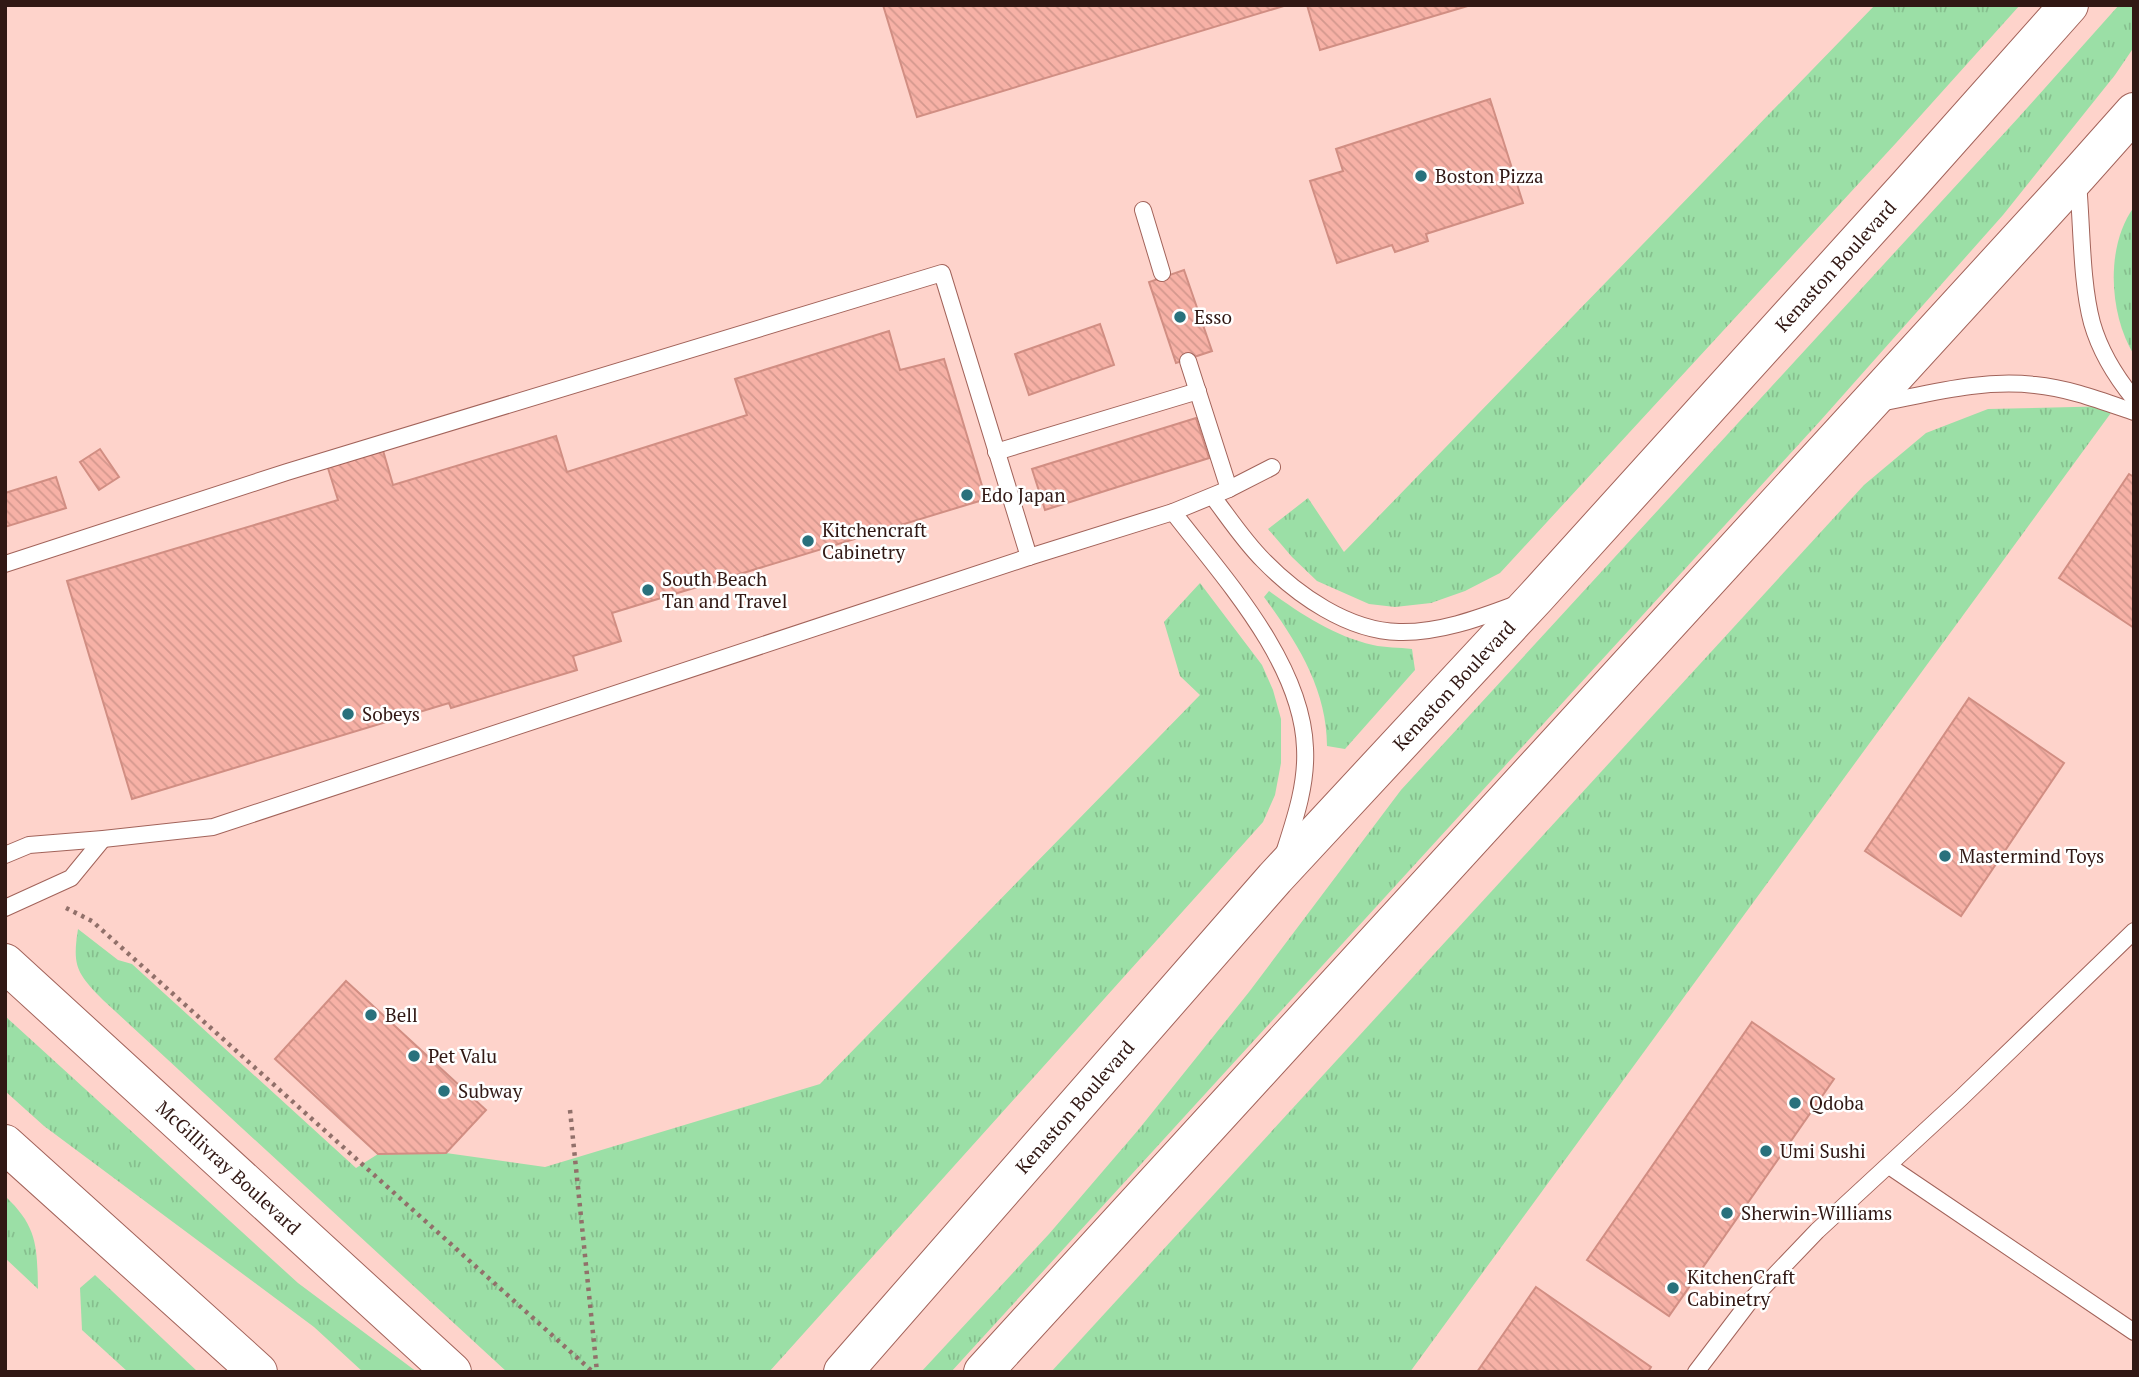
<svg xmlns="http://www.w3.org/2000/svg" width="2139" height="1377" font-family="'PT Serif',serif">
  <style>
    .grass { fill: url(#grass-tufts) }
    .building { fill: url(#building-back-hatch); stroke: #d18e83; stroke-width: 2 }
    .lines { fill: none; stroke-linecap: round; stroke-linejoin: round }
    .service-casing { stroke: #a2635a; stroke-width: 18 }
    .primary-casing { stroke: #a2635a; stroke-width: 40 }
    .path { stroke: #91706a; stroke-width: 4.5; stroke-dasharray: 3.5 5; stroke-linecap: butt }
    .service { stroke: #fff; stroke-width: 16 }
    .primary { stroke: #fff; stroke-width: 38 }
    .poi-dot { fill: #29717c; stroke: #fff; stroke-width: 2.5 }
    .labels { text-anchor: middle; stroke-width: 5; stroke-linejoin: round; paint-order: stroke }
    .poi-label { font-size: 19px; fill: #311814; stroke: #fff; text-anchor: start }
    .street-label { font-size: 19px; fill: #311814; stroke: #fff }
  </style>
  <defs>
    <pattern id="grass-tufts" width="24" height="20" patternUnits="userSpaceOnUse" patternTransform="scale(1.75)"><rect width="24" height="20" fill="#9bdfa6"/><path d="M3 7l-1-3M5 7V3M7 7l1-3M15 17l-1-3M17 17v-4M19 17l1-3" fill="none" stroke="#86bf8e"/></pattern>
    <pattern id="building-back-hatch" width="6" height="6" patternUnits="userSpaceOnUse" patternTransform="scale(1.75)"><rect width="6" height="6" fill="#f7b1a6"/><path d="M-1 5l2 2M0 0l6 6M5-1l2 2" fill="none" stroke="#d4988e"/></pattern>
  </defs>
  <rect width="100%" height="100%" fill="#fed3cb"/>
  <!-- grass -->
  <g class="grass">
    <path d="M1875,5h145l-124,138 -396,430 -35,18 -34,12 -36,4 -26,-3 -52,-23 -25,-24 -24,-28 40,-31 36,54z"/>
    <path d="M2119,5h15v42l-19,28 -112,140 -182,205 -870,952h-30l128,-138 90,-105 110,-137 152,-202 618,-673z"/>
    <path d="M2134,207v148c-25,-40 -29,-109 0,-148z"/>
    <path d="M2116,406l-706,966h-359l813,-887 62,-52 62,-24z"/>
    <path d="M1200,583l62,82 11,25 8,29v44l-6,32 -12,27 -494,550h-262l-404,-372c-26,-27 -31,-33 -25,-71l40,31 14,4 224,204 22,-14 68,-1 99,14 275,-83 380,-389 -20,-19 -16,-54z"/>
    <path d="M1269,591c32,23 65,45 104,54 12,3 26,2 39,4l3,21 -70,79 -18,-3c0,-57 -30,-104 -63,-149z"/>
    <path d="M5,1016l293,267 119,89h-54l-49,-45 -270,-201 -39,-35z"/>
    <path d="M5,1196c33,31 32,51 33,93l-33,-31z"/>
    <path d="M95,1275l103,97h-70l-46,-42 -2,-42z"/>
  </g>
  <!-- building -->
  <g class="building">
    <path d="M883,5h404l-370,112z"/>
    <path d="M1307,5h164l-151,45z"/>
    <path d="M1490,99l33,104 -97,31 2,7 -33,11 -3,-7 -55,18 -27,-82 33,-10 -7,-22z"/>
    <path d="M1184,270l28,81 -36,12 -27,-81z"/>
    <path d="M1100,324l14,41 -85,30 -14,-41z"/>
    <path d="M889,331l11,39 44,-11 42,140 -374,114 9,28 -48,15 4,14 -126,38 -2,-5 -317,96 -65,-218 271,-81 -11,-35 55,-18 11,38 163,-49 11,36 180,-57 -12,-36z"/>
    <path d="M1196,418l13,40 -164,52 -13,-41z"/>
    <path d="M100,449l19,28 -20,13 -19,-28z"/>
    <path d="M2129,474l5,3v151l-75,-50z"/>
    <path d="M56,477l10,31 -61,19v-34z"/>
    <path d="M1969,698l95,65 -103,153 -96,-65z"/>
    <path d="M346,981l140,129 -40,43 -68,1 -103,-95z"/>
    <path d="M1752,1022l82,57 -165,237 -82,-56z"/>
    <path d="M1536,1287l115,80 -3,5h-171z"/>
  </g>
  <g class="lines">
    <!-- service casing -->
    <g class="service-casing">
      <g id="service">
        <path d="M2078,183c4,43 3,99 14,140 8,28 24,54 42,76"/>
        <path d="M1143,210l19,63"/>
        <path d="M1188,361l41,128"/>
        <path d="M1880,403c52,-10 102,-24 155,-18 33,3 67,16 99,27"/>
        <path d="M996,452l202,-61"/>
        <path d="M1213,497c16,21 31,44 50,63 34,35 85,71 136,72 39,1 78,-13 115,-27"/>
        <path d="M1173,512c50,65 129,150 132,236 2,36 -10,71 -21,105"/>
        <path d="M5,564l282,-92 655,-199 87,284"/>
        <path d="M5,855l24,-10 74,-6 110,-12 816,-270 144,-45 56,-23 43,-22"/>
        <path d="M5,908l66,-30 32,-39"/>
        <path d="M1889,1166l245,166"/>
        <path d="M1696,1372l54,-71 67,-70 144,-133 173,-167"/>
      </g>
    </g>
    <!-- primary casing -->
    <g class="primary-casing">
      <g id="primary">
        <path id="s1" d="M5,963l447,409"/>
        <path d="M5,1144l253,228"/>
        <path id="s2" d="M843,1372l432,-494 261,-281 372,-411 161,-181"/>
        <path d="M983,1372l1095,-1197 56,-63"/>
      </g>
    </g>
    <!-- path -->
    <g class="path">
      <path d="M66,908l26,13 501,451"/>
      <path d="M570,1110l27,262"/>
    </g>
    <!-- service -->
    <use href="#service" class="service"/>
    <!-- primary -->
    <use href="#primary" class="primary"/>
  </g>
  <!-- markers -->
  <g class="poi-dot">
    <circle cx="1421" cy="176" r="7"/>
    <circle cx="1180" cy="317" r="7"/>
    <circle cx="967" cy="495" r="7"/>
    <circle cx="808" cy="541" r="7"/>
    <circle cx="648" cy="590" r="7"/>
    <circle cx="348" cy="714" r="7"/>
    <circle cx="1945" cy="856" r="7"/>
    <circle cx="371" cy="1015" r="7"/>
    <circle cx="414" cy="1056" r="7"/>
    <circle cx="444" cy="1091" r="7"/>
    <circle cx="1795" cy="1103" r="7"/>
    <circle cx="1766" cy="1151" r="7"/>
    <circle cx="1727" cy="1213" r="7"/>
    <circle cx="1673" cy="1288" r="7"/>
  </g>
  <g class="labels">
    <!-- poi labels -->
    <g class="poi-label">
      <text x="1435" y="183">Boston Pizza</text>
      <text x="1194" y="324">Esso</text>
      <text x="981" y="502">Edo Japan</text>
      <text x="822" y="537">Kitchencraft<tspan x="822" dy="22">Cabinetry</tspan></text>
      <text x="662" y="586">South Beach<tspan x="662" dy="22">Tan and Travel</tspan></text>
      <text x="362" y="721">Sobeys</text>
      <text x="1959" y="863">Mastermind Toys</text>
      <text x="385" y="1022">Bell</text>
      <text x="428" y="1063">Pet Valu</text>
      <text x="458" y="1098">Subway</text>
      <text x="1809" y="1110">Qdoba</text>
      <text x="1780" y="1158">Umi Sushi</text>
      <text x="1741" y="1220">Sherwin-Williams</text>
      <text x="1687" y="1284">KitchenCraft<tspan x="1687" dy="22">Cabinetry</tspan></text>
    </g>
    <!-- street labels -->
    <g class="street-label">
      <text dy="7" stroke="none"><textPath href="#s2" startOffset="1486">Kenaston Boulevard</textPath></text>
      <text dy="7" stroke="none"><textPath href="#s2" startOffset="919">Kenaston Boulevard</textPath></text>
      <text dy="7" stroke="none"><textPath href="#s2" startOffset="352">Kenaston Boulevard</textPath></text>
      <text dy="7" stroke="none"><textPath href="#s1" startOffset="303">McGillivray Boulevard</textPath></text>
    </g>
  </g>
  <!-- border -->
  <rect width="2139" height="1377" fill="none" stroke="#311814" stroke-width="14"/>
</svg>
